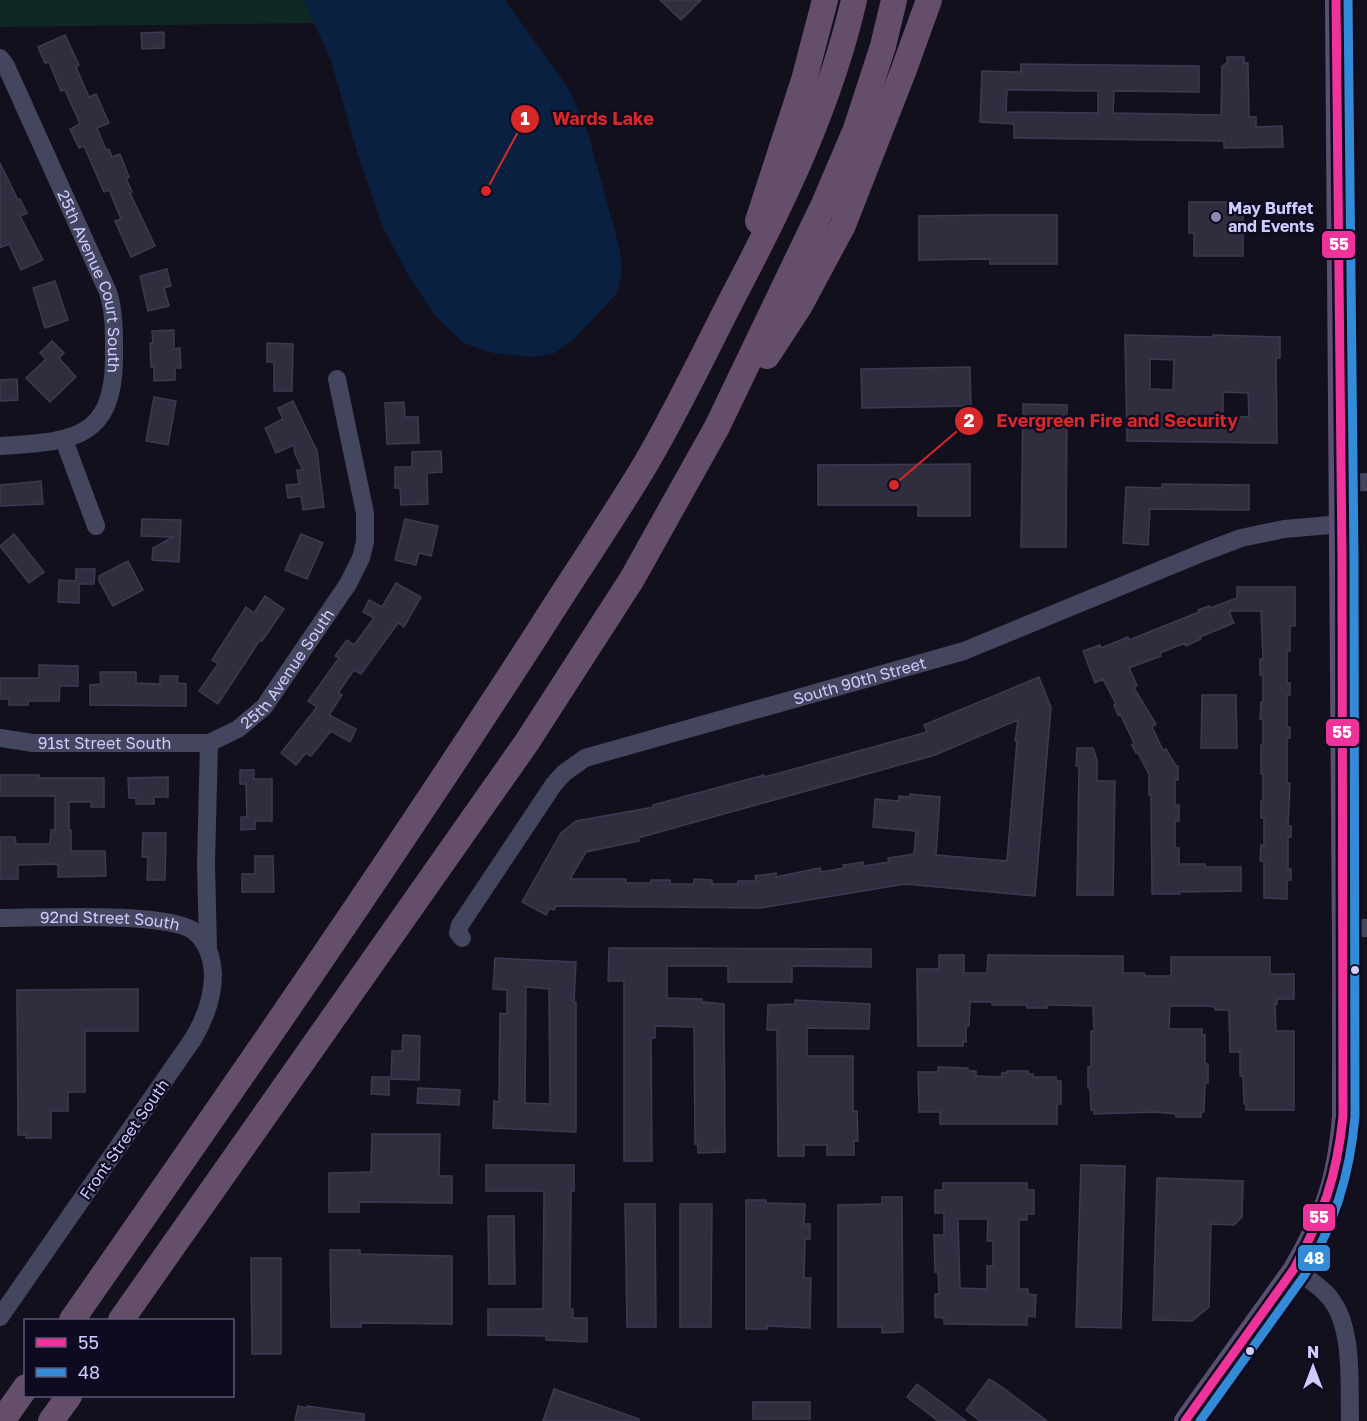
<svg xmlns="http://www.w3.org/2000/svg" width="1367" height="1421" font-family="'Golos Text',sans-serif">
  <style>
    .green { fill: #0f2826 }
    .water { fill: #092040 }
    .building { fill: #302e3e; stroke: #3c3a51; stroke-width: 1.5; fill-rule: evenodd }
    .lines { fill: none; stroke-linecap: round; stroke-linejoin: round }
    .minor { stroke: #44455e; stroke-width: 18 }
    .major { stroke: #594f70; stroke-width: 22 }
    .highway { stroke: #644e6a; stroke-width: 26 }
    .bus-1-casing { stroke: #0e0b21; stroke-width: 14 }
    .bus-2-casing { stroke: #0e0b21; stroke-width: 14 }
    .bus-1 { stroke: #ef339a; stroke-width: 9 }
    .bus-2 { stroke: #338bd7; stroke-width: 9 }
    .poi-dot { fill: #8c8ab0; stroke: #0e0b21; stroke-width: 2 }
    .bus-dot { fill: #ceccff; stroke: #0e0b21; stroke-width: 2 }
    .labels { text-anchor: middle; stroke-width: 4.5; stroke-linejoin: round; paint-order: stroke }
    .poi-label { font-size: 16px; font-weight: bold; fill: #ceccff; stroke: #0e0b21; text-anchor: start }
    .street-label { font-size: 16px; fill: #ceccff; stroke: #0e0b21 }
    .leader { fill: none; stroke: #d62828; stroke-width: 2 }
    .callout-dot { fill: #d62828; stroke: #0e0b21; stroke-width: 2 }
    .mark-label { font-size: 18px; text-anchor: middle; font-weight: bold; fill: #fff }
    .callout-label { font-size: 18px; text-anchor: middle; font-weight: bold; fill: #d62828; stroke: #0e0b21; stroke-width: 4.5; stroke-linejoin: round; paint-order: stroke }
    .line-badge { stroke: #0e0b21; stroke-width: 2 }
    .badge-label { font-size: 16px; text-anchor: middle; font-weight: bold; fill: #fff }
  </style>
  <rect width="100%" height="100%" fill="#12101c"/>
  <!-- green -->
  <path class="green" d="M0,0h304l10,23 -314,4z"/>
  <!-- water -->
  <path class="water" d="M304,0h201l64,89 19,44 32,117 2,21 -5,22 -42,45 -20,15 -23,4 -39,-4 -29,-10 -28,-26 -26,-39 -27,-50 -26,-76 -26,-91z"/>
  <!-- building -->
  <g class="building">
    <path d="M660,0h41l-20,20z"/>
    <path d="M164,32v16l-22,1 -1,-16z"/>
    <path d="M65,35l14,30 -3,2 13,30 7,-3 13,29 -12,5 9,22 3,-1 3,8 8,-3 9,23 -3,1 6,14 -2,1 25,53 -24,11 -16,-36 6,-2 -12,-29 -5,2 -20,-46 -5,2 -9,-19 10,-5 -15,-34 -4,1 -12,-29 -4,1 -7,-16z"/>
    <path d="M1227,57h17v6h4l1,54h7v10l26,-1 1,21 -59,1v-7l-210,-3v-14l-34,-2 2,-51 39,1v-8l178,2v26l-85,-1 -1,22 108,2 1,-49 5,-3zM1007,90l91,1v22l-92,-1z"/>
    <path d="M0,163l18,37 2,-1 7,14 -7,3 23,44 -22,10 -12,-26 -9,4z"/>
    <path d="M1189,202h54v54h-49v-23h-5z"/>
    <path d="M985,215h72v49h-67v-5l-71,1v-44z"/>
    <path d="M167,269l4,17 -7,2 5,18 -21,5 -8,-35z"/>
    <path d="M55,281l13,39 -23,8 -12,-40z"/>
    <path d="M174,330v19l6,-1 1,20h-6v12l-21,1v-14h-3l-1,-24h3l-1,-12z"/>
    <path d="M1125,335l88,2v-2l67,2v21h-4l1,85 -150,-2zM1150,359l24,1 -1,30 -23,-1zM1223,392l25,1 1,24 -26,-1z"/>
    <path d="M52,341l12,12 -5,5 17,19 -26,25 -24,-24 20,-19 -6,-6z"/>
    <path d="M267,343l26,1 -1,47h-18v-29h-7z"/>
    <path d="M970,367l1,39 -109,2 -1,-39z"/>
    <path d="M17,379l1,21 -18,1v-21z"/>
    <path d="M154,397l22,4 -8,44 -22,-4z"/>
    <path d="M293,401l24,50 7,56 -21,3 -2,-14 -13,2 -2,-13 13,-1 -2,-14h6l-8,-16 -1,-9 -18,8 -11,-25 18,-9 -5,-11z"/>
    <path d="M404,402l1,15h13l1,26 -32,1 -2,-41z"/>
    <path d="M1023,404l44,1 -1,142h-45z"/>
    <path d="M441,451l1,21 -15,1 1,31 -27,1 -1,-17h-5v-21h17v-15z"/>
    <path d="M970,464v52h-52v-11h-100v-40z"/>
    <path d="M41,481l2,23 -43,2v-21z"/>
    <path d="M1162,484l87,1v25l-99,-1 -2,36 -25,-2 3,-56 36,1z"/>
    <path d="M142,519l39,1 -2,42 -27,-2 1,-12 20,-11 -32,-1z"/>
    <path d="M405,519l33,7 -7,30 -12,-3 -3,12 -21,-5z"/>
    <path d="M14,534l30,38 -15,11 -29,-37z"/>
    <path d="M301,534l22,9 -16,36 -22,-9z"/>
    <path d="M128,561l15,29 -30,16 -14,-25v-5z"/>
    <path d="M76,569h19l-1,15h-15v19l-21,-1 1,-22 17,1z"/>
    <path d="M396,583l25,14 -17,30 -6,-4 -37,51 -7,-4 -16,23 4,2 -13,20 27,14 -6,13 -19,-11 -20,25 -5,-3 -10,12 -15,-12 36,-46 -9,-6 31,-43 -4,-2 12,-16 7,5 20,-27 -11,-6 6,-12 13,7z"/>
    <path d="M1237,587h58v39h-5v25h-3v32h3v12h-3v32h3v11h-3v45h3l-2,43h3v11h-3v32h3v11h-4v19l-23,-1v-36l-4,-1 1,-16h3v-27h-3v-17h2v-27h-2v-29h2v-26h-3l1,-17h2v-27h-3v-16h3l-2,-48h-32l5,12 -34,14 1,2 -15,7 -1,-3 -25,10 1,3 -32,12 8,17 -3,3 22,36 -4,3 11,23 3,-1 10,17h2v14h-3v25h4v16h-4v27h4v16h26v3h36v24l-62,1 1,2h-28l-1,-99h-2v-21l-11,-21h-2l-4,-8 2,-2 -14,-29 -2,1 -4,-10 2,-1 -13,-25 -8,4 -12,-32 17,-6 1,3 27,-11 1,3 70,-28 -1,-2 11,-4 1,2 27,-10z"/>
    <path d="M265,596l19,13 -22,32 -2,-1 -42,64 -19,-13 19,-27 -6,-4 34,-53 8,6z"/>
    <path d="M39,665l39,1v20h-18l-1,15h-31v4h-19v-6h-9v-21h39z"/>
    <path d="M100,672h36v11l24,1v-8h18l-1,7 9,1v22l-96,-1v-20l11,-1z"/>
    <path d="M1039,677l12,30 -16,189 -130,-12 -144,24 -205,-2 -2,4 -4,-2 -4,7 -24,-13 39,-69 15,-12 78,-14 -1,-2 111,-30v2l19,-5 144,-40 -3,-7zM1018,720l-3,21h2l-10,120 -71,-6 4,-58 -30,-3v3l-11,-1v5l-24,-2 -2,28 43,4 -2,23 -26,4 1,4 -25,4 -1,-4 -20,3 1,3 -23,4 -1,-4 -44,9v-4l-21,3 1,5h-18v3h-26v-4l-18,-1v5h-24v-4h-19v3h-25v-4h-56l16,-27 53,-11 -1,-3 297,-83z"/>
    <path d="M1202,695h34l1,53h-36z"/>
    <path d="M1077,748h16l4,12v21h18l-2,114h-36l2,-129h-3z"/>
    <path d="M240,770h14v9h18v42h-17v8l-14,1v-13h6l-1,-33h-6z"/>
    <path d="M0,775h39v3h65v29h-13v-5h-22v28h2v21h34l1,25 -48,1v-13l-40,1v14h-18v-42h15l1,7h34l1,-14h4v-34h-55z"/>
    <path d="M168,777v20h-14v7h-18v-6h-7l-1,-20z"/>
    <path d="M143,833h23l-1,47h-18l1,-23h-6z"/>
    <path d="M255,856h18l1,36h-32v-18h13z"/>
    <path d="M609,948l262,1v18l-79,-1v16h-64v-16h-61v32l35,1v3l22,2 1,148 -27,1v-9h-3l-1,-117 -39,-1v12h-4l1,123h-28v-180h-16z"/>
    <path d="M939,955h25v18h23l1,-18 135,1v17h21l1,3h26v-19h99v17h24v25h-17v5h-2l1,27h18v79h-48v-6h-2l-1,-28h-3v-24h-10l-1,-42h-14v-3l-7,-1h-38l-1,23h33v6h3v29h3v19h-3l-1,29h-3v5h-25v-3l-20,-2 -62,2v-4h-3l-1,-22h-2v-21h3v-36h3l-1,-25 -40,-1h-6v3h-20v-3h-35v-3h-22l-1,24h-3v16h-3v4h-45l-1,-77h22z"/>
    <path d="M495,958l81,4 -2,40h2v130l-83,-4 1,-27 5,1 1,-89 7,1v-24l-14,-1zM526,987l23,2 1,115 -25,-1z"/>
    <path d="M138,989v42h-53v61h-17v19h-17v27h-25v-3h-8l-1,-145z"/>
    <path d="M795,1000l75,4 -1,25 -62,-1v28h46v55h4l1,30h-4v14h-27v-10h-23v11h-26l-1,-126h-10l1,-25 27,-1z"/>
    <path d="M403,1035l17,1 -1,44 -28,-1 1,-28h10z"/>
    <path d="M938,1067l30,1v3h8v5l26,1v-4h5v-2h21v3h5v3h23v4h5v23h-4v20h-117v-12h-21l-1,-40h20z"/>
    <path d="M372,1077h17v18l-18,-1z"/>
    <path d="M418,1088l42,2 -1,15 -42,-2z"/>
    <path d="M372,1134h68l-1,42h13v27l-93,-1v10h-30v-39l42,-1z"/>
    <path d="M486,1165h88v26h-3l-1,118h3v9h14v24l-41,-2v-4l-58,-1v-26h55l1,-118h-58z"/>
    <path d="M1081,1165l44,1 -4,162 -45,-1z"/>
    <path d="M1157,1178l86,3 -1,36 -8,8 -23,-1 -2,83 -17,14 -39,-1z"/>
    <path d="M943,1183h84v7h7v24h-7v6h-8v69h9v5l8,1 -1,22 -8,-1v9l-83,-1v-6l-9,-1v-23h4l-1,-22h-3l-1,-37h10v-22h-9v-23h8zM958,1219h30l-1,22h6v25h-6v23l-27,-1z"/>
    <path d="M882,1197h20l1,135 -21,1v-6h-44v-122l44,-1z"/>
    <path d="M746,1200h20v3l39,1 -1,20h6v15h-5l-1,39h7l-1,50 -43,-2v3h-21z"/>
    <path d="M625,1204h30l1,123h-29z"/>
    <path d="M680,1204h32l-1,123h-31z"/>
    <path d="M488,1216h26l1,68h-26z"/>
    <path d="M330,1250h30v4l92,2v68l-91,-1v4h-30z"/>
    <path d="M251,1258h30v96h-29z"/>
    <path d="M989,1379l13,8 45,34h-67l-14,-11z"/>
    <path d="M917,1384l49,37h-28l-31,-24z"/>
    <path d="M554,1389l85,30v2h-96z"/>
    <rect x="753" y="1402" width="57" height="17"/>
    <path d="M298,1406l9,2v-2l57,8v7h-69z"/>
  </g>
  <g class="lines">
    <!-- minor -->
    <g class="minor">
      <path id="s1" d="M0,58l6,8 102,226c7,22 6,45 6,68 -1,83 -47,81 -114,86"/>
      <path d="M64,440l32,86"/>
      <path d="M1342,483l25,-1"/>
      <path id="s2" d="M0,738l33,5h176l29,-14 26,-22 84,-123 13,-26 4,-16v-29l-28,-134"/>
      <path id="s3" d="M0,918c38,0 170,-7 195,14 12,10 17,26 18,42 0,23 -8,45 -20,65l-193,278"/>
      <path d="M1343,928h24"/>
      <path id="s4" d="M462,938l-4,-5 2,-8 94,-141 10,-11 21,-15 379,-107 240,-99 37,-14 43,-9 58,-5"/>
      <path d="M208,948l-2,-84 3,-121"/>
      <path d="M1294,1269c12,9 27,17 36,29 24,30 19,87 20,123"/>
    </g>
    <!-- major -->
    <path class="major" d="M1185,1421l109,-152c32,-56 44,-89 49,-153 1,-372 -2,-744 -7,-1116"/>
    <!-- highway -->
    <g class="highway">
      <path d="M758,221l46,-141 21,-80"/>
      <path d="M767,356l32,-49 44,-82 60,-153 26,-72"/>
      <path d="M72,1320c159,-228 318,-457 469,-692 34,-54 71,-108 104,-163 33,-56 60,-114 90,-172 49,-93 95,-189 119,-293"/>
      <path d="M121,1320l406,-578 105,-163 85,-152 107,-223 32,-75 27,-83 11,-46"/>
      <path d="M2,1421l24,-34"/>
      <path d="M51,1421l18,-25"/>
    </g>
    <!-- bus-1 casing -->
    <g class="bus-1-casing">
      <path id="bus-1" d="M1185,1421l109,-152c29,-53 43,-93 49,-153l-1,-558 -6,-558"/>
    </g>
    <!-- bus-2 casing -->
    <g class="bus-2-casing">
      <path id="bus-2" d="M1200,1421l104,-145c30,-52 46,-100 51,-160l-1,-558 -6,-558"/>
    </g>
    <!-- bus-1 -->
    <use href="#bus-1" class="bus-1"/>
    <!-- bus-2 -->
    <use href="#bus-2" class="bus-2"/>
  </g>
  <!-- markers -->
  <circle class="poi-dot" cx="1216" cy="217" r="6"/>
  <g class="bus-dot">
    <circle cx="1355" cy="970" r="5"/>
    <circle cx="1250" cy="1351" r="5"/>
  </g>
  <g class="labels">
    <!-- poi labels -->
    <g class="poi-label">
      <text x="1228" y="214">May Buffet<tspan x="1228" dy="18">and Events</tspan></text>
    </g>
    <!-- street labels -->
    <g class="street-label">
      <text dy="6" stroke="none"><textPath href="#s1" startOffset="243">25th Avenue Court South</textPath></text>
      <text dy="6" stroke="none"><textPath href="#s2" startOffset="320">25th Avenue South</textPath></text>
      <text dy="6" stroke="none"><textPath href="#s4" startOffset="510">South 90th Street</textPath></text>
      <text dy="6" stroke="none"><textPath href="#s2" startOffset="105">91st Street South</textPath></text>
      <text dy="6" stroke="none"><textPath href="#s3" startOffset="110">92nd Street South</textPath></text>
      <text transform="translate(124 1139) rotate(-55)" y="6">Front Street South</text>
    </g>
  </g>
  <!-- callouts -->
  <path class="leader" d="M486 191L525 119M894 485L969 421"/>
  <g class="callout-dot">
    <circle cx="486" cy="191" r="6"/>
    <circle cx="894" cy="485" r="6"/>
    <circle cx="525" cy="119" r="15"/>
    <circle cx="969" cy="421" r="15"/>
  </g>
  <g class="mark-label">
    <text x="525" y="125">1</text>
    <text x="969" y="427">2</text>
  </g>
  <g class="callout-label">
    <text x="603" y="125">Wards Lake</text>
    <text x="1117" y="427">Evergreen Fire and Security</text>
  </g>
  <g class="line-badge">
    <rect x="1321" y="230" width="35" height="29" rx="6" fill="#ef339a"/>
    <rect x="1325" y="718" width="35" height="29" rx="6" fill="#ef339a"/>
    <rect x="1302" y="1203" width="34" height="29" rx="6" fill="#ef339a"/>
    <rect x="1297" y="1244" width="34" height="28" rx="6" fill="#338bd7"/>
  </g>
  <g class="badge-label">
    <text x="1339" y="250">55</text>
    <text x="1342" y="738">55</text>
    <text x="1319" y="1223">55</text>
    <text x="1314" y="1264">48</text>
  </g>
  <!-- legend -->
  <rect x="24" y="1319" width="210" height="78" fill="#0e0b21" stroke="#5b587a" stroke-width="1.5"/>
  <rect x="36" y="1338" width="30" height="9" fill="#ef339a" stroke="#5b587a" stroke-width="1.5"/>
  <text x="78" y="1349" font-size="18" fill="#ceccff">55</text>
  <rect x="36" y="1368" width="30" height="9" fill="#338bd7" stroke="#5b587a" stroke-width="1.5"/>
  <text x="78" y="1379" font-size="18" fill="#ceccff">48</text>
  <!-- north arrow -->
  <g transform="translate(1313 1367)" stroke="#0e0b21" stroke-width="4.5" paint-order="stroke">
  <path d="M0-4.5L10 22L0 15L-10 22Z" fill="#ceccff"/>
  <text y="-9" font-size="16" font-weight="bold" text-anchor="middle" fill="#ceccff">N</text>
  </g>
</svg>
